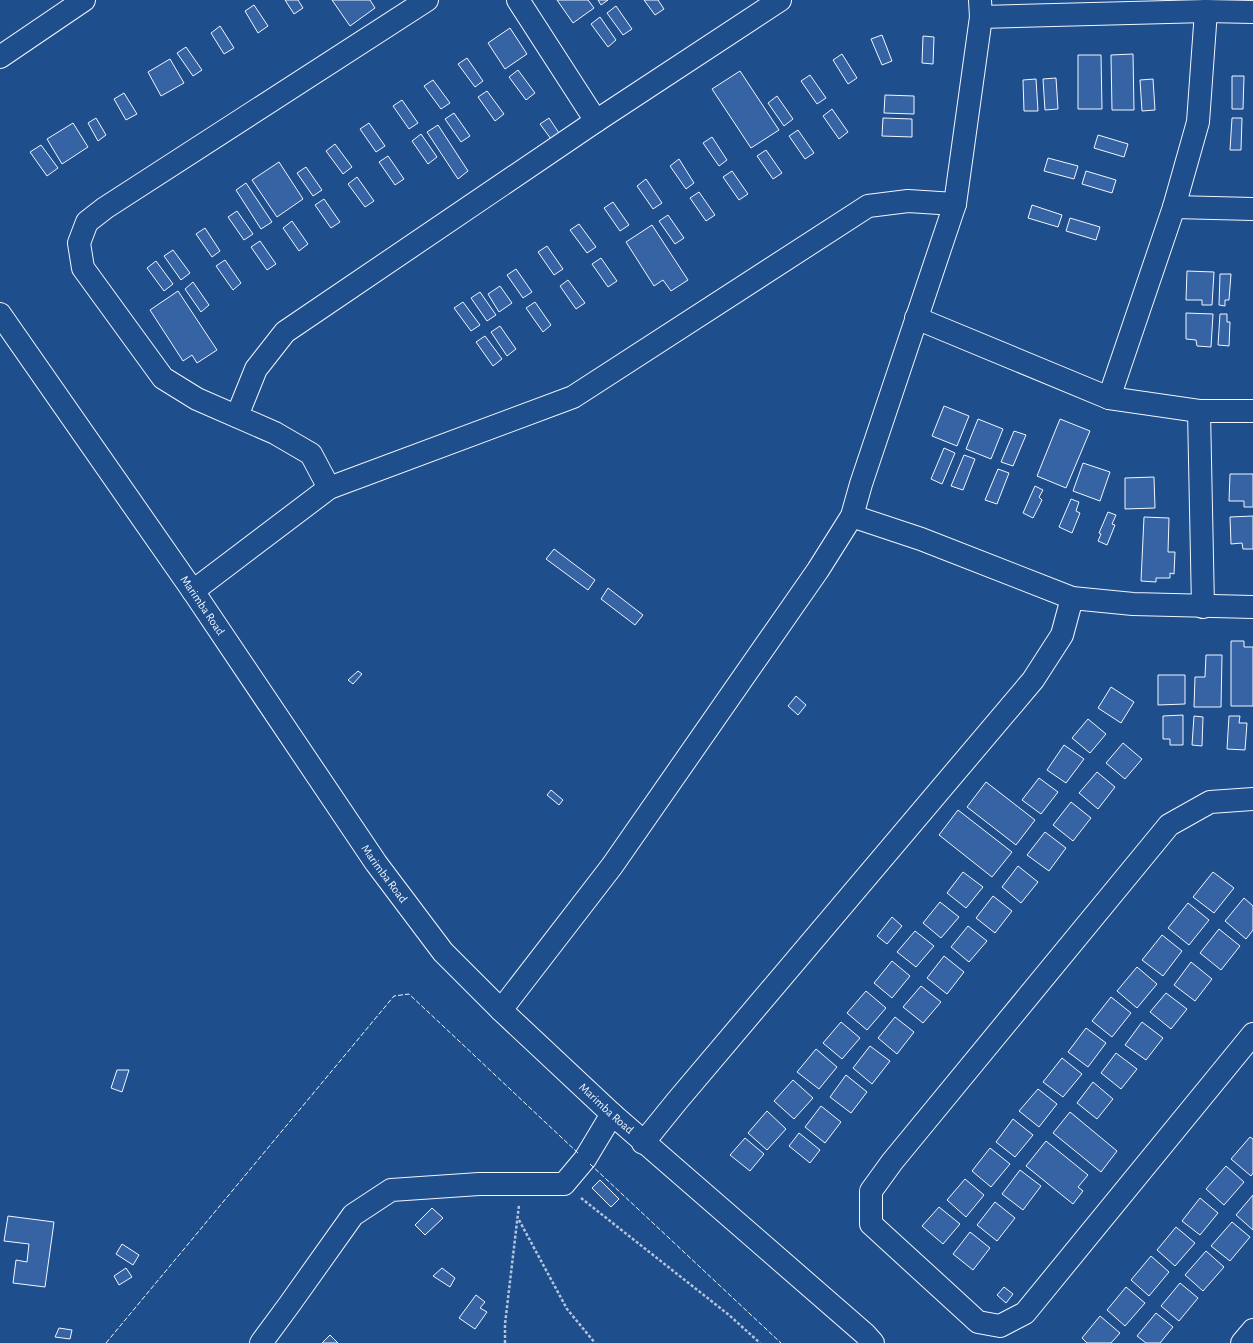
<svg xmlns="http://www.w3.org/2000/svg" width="1253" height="1343" font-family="'Alegreya Sans',sans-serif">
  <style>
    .building { fill: #3563a3; stroke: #f2f6ff }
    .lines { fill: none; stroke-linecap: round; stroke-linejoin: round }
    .minor-casing { stroke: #f2f6ff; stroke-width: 24 }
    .path { stroke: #b3c4dc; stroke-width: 2.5; stroke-dasharray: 3 2; stroke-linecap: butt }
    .minor { stroke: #1f4e8c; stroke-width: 22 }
    .fence { stroke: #f2f6ff; stroke-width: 1; stroke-dasharray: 5 2; stroke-linecap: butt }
    .labels { text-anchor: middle; stroke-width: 3; stroke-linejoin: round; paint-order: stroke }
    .street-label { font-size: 12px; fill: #f2f6ff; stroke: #1f4e8c }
  </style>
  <rect width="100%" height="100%" fill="#1f4e8c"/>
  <!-- building -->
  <g class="building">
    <path d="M285,0h13l5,8 -9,6z"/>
    <path d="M332,0h38l5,8 -25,18z"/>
    <path d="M557,0h31l6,8 -21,15z"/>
    <path d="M598,0h10l-7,5z"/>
    <path d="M644,0h14l6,9 -9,6z"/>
    <path d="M254,5l14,21 -10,7 -13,-22z"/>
    <path d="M616,6l16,23 -9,6 -16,-22z"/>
    <path d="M600,17l16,23 -8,7 -17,-23z"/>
    <path d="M220,26l14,22 -10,6 -13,-21z"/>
    <path d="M510,28l17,26 -22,15 -17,-26z"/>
    <path d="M882,35l10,26 -10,4 -11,-26z"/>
    <path d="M923,36l11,1 -1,27 -11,-1z"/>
    <path d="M186,47l16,23 -9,6 -16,-23z"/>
    <path d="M842,54l15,24 -9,6 -15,-24z"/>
    <path d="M1133,54l1,56h-22l-1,-55z"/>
    <path d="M1078,55h23l1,54h-24z"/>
    <path d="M467,58l16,23 -8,6 -17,-23z"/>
    <path d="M170,59l14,24 -23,13 -13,-24z"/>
    <path d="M518,70l17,23 -9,7 -17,-23z"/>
    <path d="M740,71l39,59 -28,18 -39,-59z"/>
    <path d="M810,75l16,23 -9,6 -16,-23z"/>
    <path d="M1232,76h12l-1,33h-11z"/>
    <path d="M1056,78l2,31 -13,1 -2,-31z"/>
    <path d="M1036,79l2,32h-14l-1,-31z"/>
    <path d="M1153,79l2,31 -13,1 -2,-31z"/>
    <path d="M433,80l17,23 -9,6 -17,-23z"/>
    <path d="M487,91l17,23 -9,7 -17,-24z"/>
    <path d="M124,93l13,21 -11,6 -12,-21z"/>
    <path d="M885,95l29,1v18l-30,-1z"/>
    <path d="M777,96l16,23 -9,7 -16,-23z"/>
    <path d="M402,100l16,23 -9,6 -16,-23z"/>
    <path d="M832,109l16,23 -9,7 -16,-23z"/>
    <path d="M454,113l16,23 -9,6 -16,-23z"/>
    <path d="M96,118l10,17 -8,6 -10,-18z"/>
    <path d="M549,118l10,15 -8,6 -11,-15z"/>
    <path d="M883,118l29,1v18l-30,-1z"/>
    <path d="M1232,118h10l-1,32h-11z"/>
    <path d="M73,123l15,24 -26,17 -15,-25z"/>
    <path d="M369,123l16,23 -9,6 -16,-23z"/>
    <path d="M438,125l30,46 -10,8 -31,-47z"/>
    <path d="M798,130l16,23 -9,6 -16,-23z"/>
    <path d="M421,134l16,23 -9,7 -16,-23z"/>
    <path d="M1098,135l30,9 -4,13 -30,-9z"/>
    <path d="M712,137l15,23 -8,6 -16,-23z"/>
    <path d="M335,144l17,23 -9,7 -17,-23z"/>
    <path d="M41,145l17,23 -11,8 -17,-24z"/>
    <path d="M766,150l16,23 -9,6 -16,-23z"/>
    <path d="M388,156l16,23 -9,6 -16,-23z"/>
    <path d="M1048,158l30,8 -4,13 -30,-8z"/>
    <path d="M679,159l15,24 -8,6 -16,-23z"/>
    <path d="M279,162l24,37 -26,18 -25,-37z"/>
    <path d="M306,167l16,23 -9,6 -16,-23z"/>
    <path d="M732,171l16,23 -9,6 -16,-23z"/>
    <path d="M1086,171l30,9 -4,13 -30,-9z"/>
    <path d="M357,177l17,24 -9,6 -17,-23z"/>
    <path d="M646,179l16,24 -9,6 -16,-23z"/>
    <path d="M246,183l26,39 -11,7 -25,-39z"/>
    <path d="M699,192l16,23 -9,6 -16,-23z"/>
    <path d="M324,199l16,23 -9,6 -16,-23z"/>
    <path d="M613,202l16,23 -9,6 -16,-23z"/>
    <path d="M1032,205l30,10 -4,12 -30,-9z"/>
    <path d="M237,211l16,23 -9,6 -16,-23z"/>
    <path d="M668,215l16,23 -9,6 -16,-23z"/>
    <path d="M1070,218l30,9 -4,13 -30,-9z"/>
    <path d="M292,221l16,23 -9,7 -16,-23z"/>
    <path d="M579,224l17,23 -9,6 -17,-23z"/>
    <path d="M652,225l36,55 -17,11 -8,-11 -9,6 -28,-44z"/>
    <path d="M205,228l15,23 -8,6 -16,-23z"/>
    <path d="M260,241l16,23 -9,6 -16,-23z"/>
    <path d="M547,246l16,23 -9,6 -16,-23z"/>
    <path d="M173,250l17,23 -9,7 -17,-24z"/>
    <path d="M601,258l16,23 -9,6 -16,-23z"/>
    <path d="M225,260l16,23 -8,7 -17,-24z"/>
    <path d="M156,261l17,23 -9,7 -17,-23z"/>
    <path d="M516,269l16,23 -9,6 -16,-23z"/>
    <path d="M1187,271l27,1 -2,33h-10v-5h-16z"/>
    <path d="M1220,274h11l-2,26h-4v6l-6,-1z"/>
    <path d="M568,280l17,23 -9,6 -16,-23z"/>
    <path d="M193,282l16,23 -8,7 -16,-23z"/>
    <path d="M500,286l12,17 -13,9 -11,-18z"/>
    <path d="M178,291l39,59 -20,13 -5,-8 -9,6 -33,-51z"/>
    <path d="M480,292l16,23 -9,6 -16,-23z"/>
    <path d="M463,302l17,23 -9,6 -17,-23z"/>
    <path d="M535,302l16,23 -8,7 -17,-24z"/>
    <path d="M1186,313l27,1 -2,33 -14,-1 -1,-6 -10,-1z"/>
    <path d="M1220,314h7v8h3l-1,24 -11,-1z"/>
    <path d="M500,326l16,23 -9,7 -16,-24z"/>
    <path d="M485,336l17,23 -9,7 -17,-24z"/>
    <path d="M944,406l25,10 -12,30 -25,-10z"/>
    <path d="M978,419l25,10 -12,30 -25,-10z"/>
    <path d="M1060,419l30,12 -24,57 -29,-12z"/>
    <path d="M1014,431l12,4 -13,31 -12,-4z"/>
    <path d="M944,448l11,5 -13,31 -11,-5z"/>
    <path d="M964,455l11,4 -12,31 -12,-4z"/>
    <path d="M1083,463l27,9 -10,29 -27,-10z"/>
    <path d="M998,469l11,4 -12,31 -12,-4z"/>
    <path d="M1230,474h23v33h-9v-6h-15z"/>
    <path d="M1154,477l1,31 -30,1v-31z"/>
    <path d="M1035,486l8,4 -4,7 3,3 -9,18 -10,-5z"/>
    <path d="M1071,499l8,3 -3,9 4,2 -8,20 -13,-6z"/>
    <path d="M1108,512l8,3 -4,9 3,1 -8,20 -9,-4 3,-7 -2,-1z"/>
    <path d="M1253,516v33h-10l-1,-6 -11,1 -1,-27z"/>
    <path d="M1144,517l25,1 -1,34h7l-1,22 -4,-1v5h-14v4l-15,-1z"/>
    <path d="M554,549l41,31 -7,10 -42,-31z"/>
    <path d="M608,588l35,27 -8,10 -34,-26z"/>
    <path d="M1231,641h13v6h9v59h-22z"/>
    <path d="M1206,655h16l-1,52h-27l1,-30h10z"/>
    <path d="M358,671l4,3 -9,10 -5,-4z"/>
    <path d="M1158,675h27v29l-27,1z"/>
    <path d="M1111,687l23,15 -13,21 -23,-15z"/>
    <path d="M796,696l10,9 -8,10 -10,-9z"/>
    <path d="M1183,715v30h-13v-6h-7v-23z"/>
    <path d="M1194,716l9,1 -1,29 -10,-1z"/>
    <path d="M1229,716h11l-1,7h8l-2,27 -18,-1z"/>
    <path d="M1088,719l18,15 -16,19 -18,-15z"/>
    <path d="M1123,743l19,16 -17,20 -19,-16z"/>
    <path d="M1064,745l20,14 -18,24 -19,-13z"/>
    <path d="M1097,772l18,15 -17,22 -19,-16z"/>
    <path d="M1039,778l19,14 -17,22 -19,-14z"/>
    <path d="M986,782l49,38 -19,25 -49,-38z"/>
    <path d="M551,790l12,10 -4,5 -12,-10z"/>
    <path d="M1071,802l20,16 -18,23 -20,-16z"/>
    <path d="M958,810l54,42 -20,25 -53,-42z"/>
    <path d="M1045,832l21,16 -17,23 -22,-16z"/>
    <path d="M1018,866l20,16 -17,21 -19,-16z"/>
    <path d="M963,872l20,15 -17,21 -19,-15z"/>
    <path d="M1213,872l21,16 -20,25 -21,-16z"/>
    <path d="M993,896l19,15 -17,22 -19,-15z"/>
    <path d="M1244,898l9,8v24l-7,9 -21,-18z"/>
    <path d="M940,902l19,15 -18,21 -18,-15z"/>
    <path d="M1188,903l21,17 -20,25 -21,-17z"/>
    <path d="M892,917l10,9 -15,18 -10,-8z"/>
    <path d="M968,926l19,15 -18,21 -18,-15z"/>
    <path d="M1219,929l21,17 -19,24 -21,-17z"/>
    <path d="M915,931l19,15 -18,21 -19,-15z"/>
    <path d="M1162,935l20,16 -19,25 -21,-16z"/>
    <path d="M944,956l20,16 -17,22 -20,-16z"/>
    <path d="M892,961l18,15 -18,22 -18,-15z"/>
    <path d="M1191,962l21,17 -17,22 -21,-16z"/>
    <path d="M1137,967l20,17 -20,24 -20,-17z"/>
    <path d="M921,986l20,16 -18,21 -20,-16z"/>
    <path d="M866,991l20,17 -19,22 -20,-17z"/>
    <path d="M1166,993l21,16 -16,20 -21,-17z"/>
    <path d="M1111,997l20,16 -19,24 -20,-16z"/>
    <path d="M895,1017l19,15 -17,22 -19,-16z"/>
    <path d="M841,1022l19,16 -18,21 -19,-16z"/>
    <path d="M1142,1022l21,16 -17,22 -21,-15z"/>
    <path d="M1086,1028l20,15 -18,24 -20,-15z"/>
    <path d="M870,1046l20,15 -18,23 -19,-16z"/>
    <path d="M816,1049l21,18 -18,22 -22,-17z"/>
    <path d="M1116,1053l21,16 -16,20 -20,-16z"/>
    <path d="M1062,1058l20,16 -19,23 -20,-15z"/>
    <path d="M117,1070h12l-7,22 -11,-4z"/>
    <path d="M846,1075l21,17 -16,21 -21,-16z"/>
    <path d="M793,1080l20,18 -19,21 -20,-18z"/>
    <path d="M1093,1082l20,17 -16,20 -20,-16z"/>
    <path d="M1038,1089l19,15 -18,23 -20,-16z"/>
    <path d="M821,1106l20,16 -16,21 -20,-16z"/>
    <path d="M767,1111l19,18 -19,21 -19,-17z"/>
    <path d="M1070,1112l47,39 -16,21 -48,-39z"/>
    <path d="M1013,1119l20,16 -18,22 -19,-15z"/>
    <path d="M799,1133l21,17 -10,13 -21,-17z"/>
    <path d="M1250,1137l3,2v34l-2,3 -20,-17z"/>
    <path d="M745,1138l19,16 -14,17 -20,-16z"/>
    <path d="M1046,1141l42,34 -10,12 5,4 -10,13 -47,-38z"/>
    <path d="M990,1148l20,16 -19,23 -19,-16z"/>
    <path d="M1226,1166l18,16 -20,23 -18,-16z"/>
    <path d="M1020,1170l21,16 -18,24 -21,-16z"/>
    <path d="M965,1179l19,16 -18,22 -19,-17z"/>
    <path d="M600,1180l19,19 -8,8 -19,-19z"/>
    <path d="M1253,1195v35l-17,-15z"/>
    <path d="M1200,1198l18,15 -18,22 -18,-14z"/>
    <path d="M995,1202l20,16 -18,23 -20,-16z"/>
    <path d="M939,1207l21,17 -17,20 -21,-18z"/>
    <path d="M432,1208l11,10 -18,17 -10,-10z"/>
    <path d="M8,1216l46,6 -9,65 -32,-4 3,-23 11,2 2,-18 -25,-3z"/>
    <path d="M1232,1222l18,15 -20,24 -19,-15z"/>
    <path d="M1176,1227l19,16 -20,23 -18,-16z"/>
    <path d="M970,1232l20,16 -17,22 -20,-16z"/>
    <path d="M122,1244l17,11 -6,10 -17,-11z"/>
    <path d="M1206,1251l18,16 -21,24 -18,-16z"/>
    <path d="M1151,1256l18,16 -20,24 -18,-16z"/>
    <path d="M126,1268l6,9 -13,8 -5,-9z"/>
    <path d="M442,1268l13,10 -5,9 -17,-11z"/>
    <path d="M1180,1283l18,15 -19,23 -18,-15z"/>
    <path d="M1004,1287l9,7 -7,9 -9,-8z"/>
    <path d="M1126,1287l19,16 -20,23 -18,-16z"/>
    <path d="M476,1295l9,7 -5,6 7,4 -12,17 -16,-11z"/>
    <path d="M1156,1313l17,14 -13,16h-14l-9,-7z"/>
    <path d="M1100,1316l20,17 -9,10h-24l-5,-5z"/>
    <path d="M59,1328l13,2 -2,9 -15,-2z"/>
    <path d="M330,1335l8,8h-16z"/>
  </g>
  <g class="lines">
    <!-- minor casing -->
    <g class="minor-casing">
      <g id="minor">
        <path d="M518,0l78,121"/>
        <path d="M981,17l225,-6 47,1"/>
        <path d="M0,57l84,-57"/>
        <path d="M1174,207l79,2"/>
        <path id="s1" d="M0,314l193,277 183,272 67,89 58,58 111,104 253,220 8,9"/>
        <path d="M916,318l193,80 90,13h54"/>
        <path d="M1109,398l65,-191 24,-85 8,-111"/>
        <path d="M1199,411l4,196"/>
        <path d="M237,416l19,-47 29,-37 311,-211 184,-121"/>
        <path d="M329,488l-18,-34 -36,-21 -78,-34 -34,-21 -80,-110 -4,-25 8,-21 18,-14 322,-208"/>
        <path d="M852,516l69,23 151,59 61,6 120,3"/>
        <path d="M193,591l136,-103 244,-91 295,-191 40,-5 47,3"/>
        <path d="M1253,799l-43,3 -41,23 -277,337 -21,29v33l107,98 22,4 25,-13 228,-279"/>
        <path d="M501,1010l111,-144 206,-296 34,-54 9,-32 94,-280 26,-187 -1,-17"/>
        <path d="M643,1143l34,-42 356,-421 29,-45 10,-37"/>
        <path d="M261,1343l28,-38 64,-90 38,-25 88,-6h85l21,-25 27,-45"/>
        <path d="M1242,1343l11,-13"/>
      </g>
    </g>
    <!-- path -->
    <g class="path">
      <path d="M581,1198l148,117 31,28"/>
      <path d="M519,1220l48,89 28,34"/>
      <path d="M505,1343v-19l14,-119"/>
    </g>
    <!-- minor -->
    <use href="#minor" class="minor"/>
    <!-- fence -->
    <g class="fence">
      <path d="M590,1164l191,179"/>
      <path d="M106,1343l288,-347 15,-2 169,159"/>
    </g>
  </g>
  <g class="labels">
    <!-- street labels -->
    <g class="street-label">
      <text dy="4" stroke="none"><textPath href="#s1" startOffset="355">Marimba Road</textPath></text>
      <text dy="4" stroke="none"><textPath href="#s1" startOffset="679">Marimba Road</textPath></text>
      <text dy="4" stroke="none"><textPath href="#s1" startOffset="1003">Marimba Road</textPath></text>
    </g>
  </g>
</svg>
